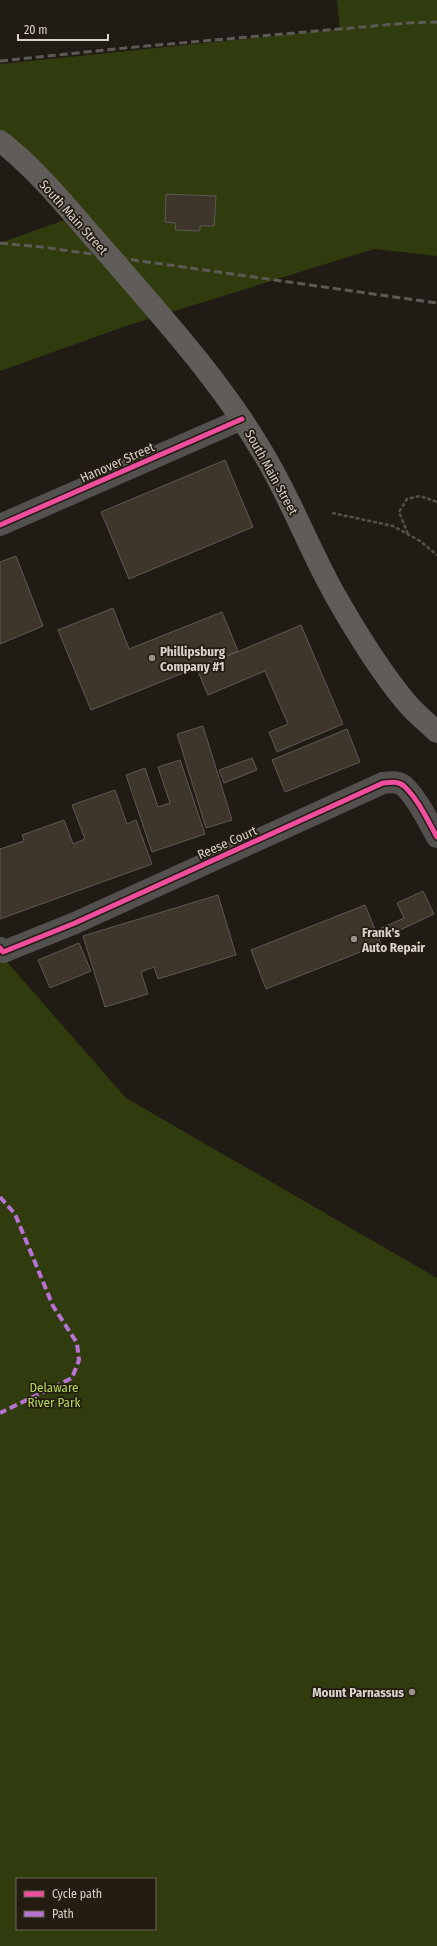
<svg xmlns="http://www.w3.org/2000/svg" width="437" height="1946" font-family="'Fira Sans Condensed',sans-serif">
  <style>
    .green { fill: #313c0e; fill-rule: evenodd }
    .building { fill: #3e362a; stroke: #5d5954 }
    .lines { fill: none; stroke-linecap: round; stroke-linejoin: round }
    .path { stroke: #53514e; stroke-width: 2.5; stroke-dasharray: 4 2; stroke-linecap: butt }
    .minor { stroke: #53514f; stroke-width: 22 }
    .primary { stroke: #5f5c5a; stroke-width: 22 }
    .rail { stroke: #5c5956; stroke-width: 3; stroke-dasharray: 8 4; stroke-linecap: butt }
    .quiet { stroke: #b673d3; stroke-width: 4; stroke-dasharray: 8 4; stroke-linecap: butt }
    .cycleway-casing { stroke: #241c11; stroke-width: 8 }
    .cycleway { stroke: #ef4d9e; stroke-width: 5 }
    .poi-dot { fill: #98928b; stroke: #241c11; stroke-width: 1.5 }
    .labels { text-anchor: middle; stroke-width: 3.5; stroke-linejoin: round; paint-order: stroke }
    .street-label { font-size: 13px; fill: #d8d2cb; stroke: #241c11 }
    .poi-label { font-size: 13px; font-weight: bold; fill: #d8d2cb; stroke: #241c11; text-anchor: start }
    .park-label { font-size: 13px; fill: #b5d757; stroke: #241c11 }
  </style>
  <rect width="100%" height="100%" fill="#201b15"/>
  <!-- green -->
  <g class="green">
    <path d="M337,0h100v256l-63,-7 -248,77 -126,45v-128l73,-26 -73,-73v-80l340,-35z"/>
    <path d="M0,954l126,144 311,180v668h-437zM17,1879h138v50h-138z"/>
  </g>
  <!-- building -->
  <g class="building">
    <path d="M166,194l50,2 -2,30h-14v5l-25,-1 1,-7 -11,-1z"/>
    <path d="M225,460l28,67 -124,52 -28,-67z"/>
    <path d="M16,556l27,70 -43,18v-82z"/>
    <path d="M113,608l16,41 93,-37 16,39 -147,59 -33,-80z"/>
    <path d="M301,625l42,99 -66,28 -8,-20 19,-8 -23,-53 -57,24 -11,-26z"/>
    <path d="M203,726l29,94 -26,8 -29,-94z"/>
    <path d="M347,729l13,33 -75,30 -13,-32z"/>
    <path d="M252,758l5,12 -33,13 -5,-13z"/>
    <path d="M180,760l25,74 -53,18 -26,-77 19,-7 13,39 12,-4 -12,-36z"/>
    <path d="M115,790l12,34 9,-4 16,44 -152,55v-70l24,-8 -2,-6 42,-15 9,24 12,-5 -13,-34z"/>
    <path d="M423,891l11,23 -53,25 -4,-9 27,-12 -7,-15z"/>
    <path d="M218,895l18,60 -78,24 -4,-12 -13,5 7,22 -43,13 -22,-71z"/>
    <path d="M365,905l16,39 -115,45 -15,-39z"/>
    <path d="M79,943l12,28 -41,17 -12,-28z"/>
  </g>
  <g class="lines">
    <!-- path -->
    <g class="path">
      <path d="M332,513l61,13 27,15 17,14"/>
      <path d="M408,534l-9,-22 8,-13 13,-3 17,6"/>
    </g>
    <!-- minor -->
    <g class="minor">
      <path d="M0,525l242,-106"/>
      <path d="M0,948l3,4 72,-29 308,-140c8,-1 15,-2 21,3 14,13 24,35 33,51"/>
    </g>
    <!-- primary -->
    <path class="primary" d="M0,141c41,32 74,75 108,113 55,64 112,126 155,199 28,46 46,96 72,142 21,37 43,73 70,106 9,11 21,21 32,31"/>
    <!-- rail -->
    <g class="rail">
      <path d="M0,61l135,-14 273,-24 29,-1"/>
      <path d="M0,243l42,4 395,56"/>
    </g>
    <!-- quiet -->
    <path class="quiet" d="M0,1197l15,17 38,92 24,37 2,17 -7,18 -72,35"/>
    <!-- cycleway casing -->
    <g class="cycleway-casing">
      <g id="cycleway">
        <path d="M0,525l242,-106"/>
        <path d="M0,948l3,4 72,-29 308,-140c8,-1 15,-2 21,3 14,13 24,35 33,51"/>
      </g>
    </g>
    <!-- cycleway -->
    <use href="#cycleway" class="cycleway"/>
  </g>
  <!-- markers -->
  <g class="poi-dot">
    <circle cx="152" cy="658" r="4"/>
    <circle cx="354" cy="939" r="4"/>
    <circle cx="412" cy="1692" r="4"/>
  </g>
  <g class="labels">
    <!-- street labels -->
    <g class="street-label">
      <text transform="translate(74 217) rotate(48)" y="5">South Main Street</text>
      <text transform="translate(117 462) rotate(-24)" y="5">Hanover Street</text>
      <text transform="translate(272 472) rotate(61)" y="5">South Main Street</text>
      <text transform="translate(227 842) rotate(-24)" y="5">Reese Court</text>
    </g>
    <!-- poi labels -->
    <g class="poi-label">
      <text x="160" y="656">Phillipsburg<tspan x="160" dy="15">Company #1</tspan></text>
      <text x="362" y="937">Frank's<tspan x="362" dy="15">Auto Repair</tspan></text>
      <text x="404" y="1697" text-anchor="end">Mount Parnassus</text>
    </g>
    <!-- park labels -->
    <g class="park-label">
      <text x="54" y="1392">Delaware<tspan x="54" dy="15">River Park</tspan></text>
    </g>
  </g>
  <!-- legend -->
  <rect x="16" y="1878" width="140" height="52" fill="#241c11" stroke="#6c655b"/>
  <rect x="24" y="1891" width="20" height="6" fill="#ef4d9e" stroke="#6c655b"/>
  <text x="52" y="1898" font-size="12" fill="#d8d2cb">Cycle path</text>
  <rect x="24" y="1911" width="20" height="6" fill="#b673d3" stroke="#6c655b"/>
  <text x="52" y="1918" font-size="12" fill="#d8d2cb">Path</text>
  <!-- scale -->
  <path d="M18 34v6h90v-6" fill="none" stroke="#d8d2cb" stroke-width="2"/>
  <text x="24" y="34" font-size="12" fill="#d8d2cb" stroke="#241c11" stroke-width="3" paint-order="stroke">20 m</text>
</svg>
